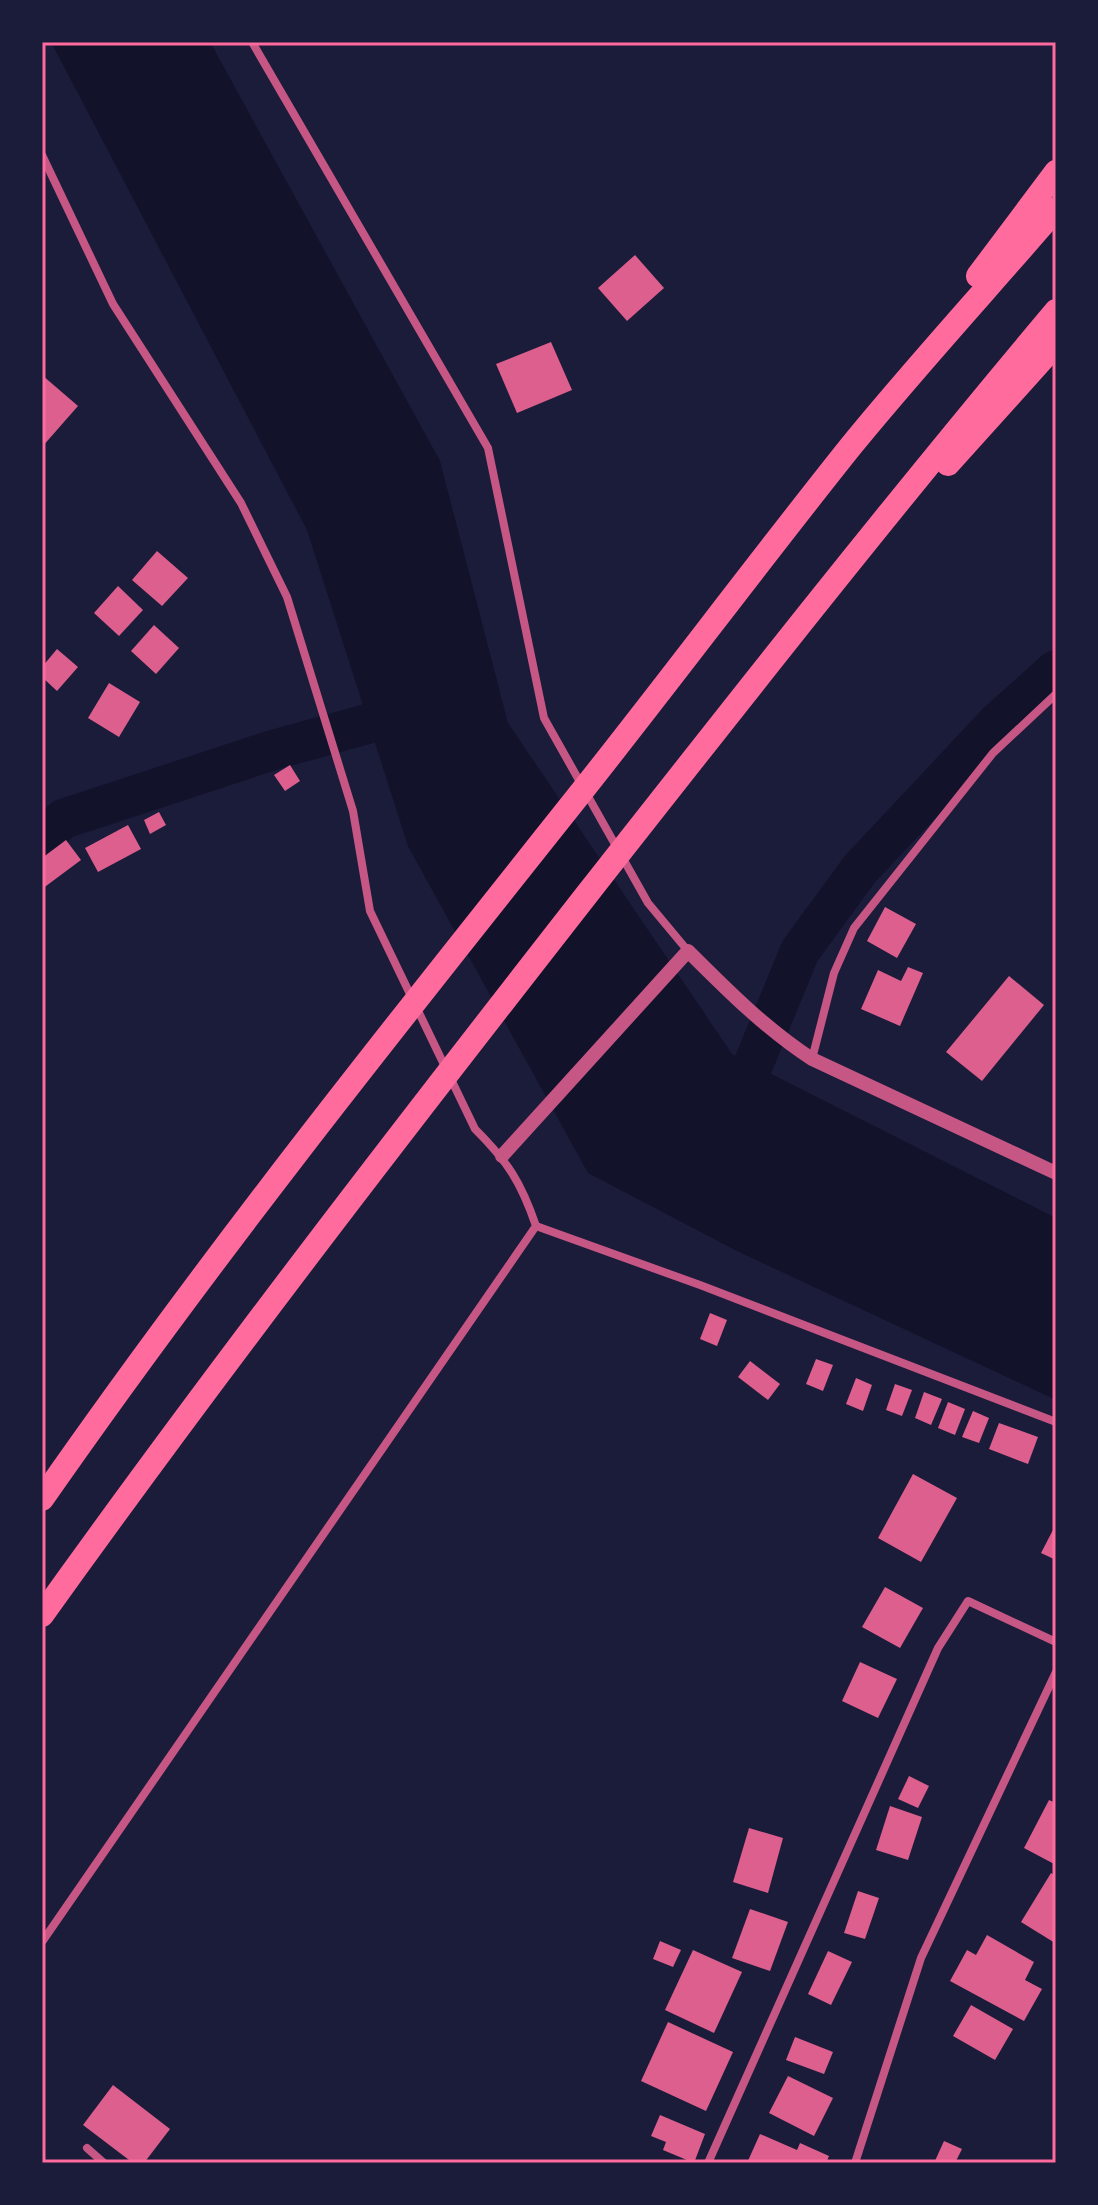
<svg xmlns="http://www.w3.org/2000/svg" width="1098" height="2205" font-family="'Alegreya Sans',sans-serif">
  <style>
    .water { fill: #12122b }
    .lines { fill: none; stroke-linecap: round; stroke-linejoin: round }
    .canal { stroke: #12122b; stroke-width: 40 }
    .building { fill: #dd5f8e }
    .minor { stroke: #c65784; stroke-width: 8 }
    .tertiary { stroke: #c65784; stroke-width: 14 }
    .motorway { stroke: #ff6b9d; stroke-width: 24 }
    .neatline { fill: none; stroke: #ff6b9d; stroke-width: 3 }
  </style>
  <rect width="100%" height="100%" fill="#1b1b3a"/>
  <!-- water -->
  <path class="water" d="M51,42h159l230,419 68,262 224,331 324,164v182l-317,-148 -151,-79 -180,-327 -101,-316z"/>
  <g class="lines">
    <!-- canal -->
    <g class="canal">
      <path d="M42,838l21,-19 210,-69 94,-26"/>
      <path d="M753,1065l47,-114 60,-82 137,-146 59,-53"/>
    </g>
  </g>
  <!-- building -->
  <g class="building">
    <path d="M635,255l29,33 -37,33 -29,-33z"/>
    <path d="M551,342l21,48 -55,23 -21,-49z"/>
    <path d="M42,375l36,31 -36,41z"/>
    <path d="M157,551l31,27 -26,28 -30,-26z"/>
    <path d="M118,586l25,24 -24,26 -25,-23z"/>
    <path d="M154,625l25,23 -23,26 -25,-23z"/>
    <path d="M57,649l21,18 -21,24 -15,-14v-10z"/>
    <path d="M109,683l31,19 -21,35 -31,-19z"/>
    <path d="M290,765l10,16 -15,10 -11,-16z"/>
    <path d="M159,812l7,13 -16,9 -6,-14z"/>
    <path d="M128,825l13,24 -43,23 -13,-24z"/>
    <path d="M66,840l15,20 -39,29v-31z"/>
    <path d="M885,907l31,17 -19,34 -30,-17z"/>
    <path d="M908,967l15,6 -23,53 -39,-17 17,-39 23,11z"/>
    <path d="M1009,976l35,29 -62,76 -36,-29z"/>
    <path d="M710,1313l17,7 -10,26 -17,-7z"/>
    <path d="M816,1359l17,6 -10,26 -17,-7z"/>
    <path d="M750,1361l30,23 -12,16 -30,-23z"/>
    <path d="M856,1378l16,7 -9,26 -17,-7z"/>
    <path d="M895,1384l17,6 -10,26 -16,-6z"/>
    <path d="M924,1392l18,7 -11,26 -16,-7z"/>
    <path d="M948,1402l17,7 -10,26 -17,-7z"/>
    <path d="M973,1411l16,7 -10,25 -17,-6z"/>
    <path d="M999,1423l39,14 -10,27 -39,-15z"/>
    <path d="M913,1474l44,24 -36,64 -43,-24z"/>
    <path d="M1054,1528l2,1v31l-15,-7z"/>
    <path d="M885,1587l38,21 -23,40 -38,-21z"/>
    <path d="M860,1662l37,17 -19,39 -36,-17z"/>
    <path d="M909,1776l20,10 -11,22 -20,-9z"/>
    <path d="M1049,1800l7,3v62l-32,-17z"/>
    <path d="M890,1806l32,11 -14,43 -32,-10z"/>
    <path d="M749,1828l34,10 -15,55 -35,-11z"/>
    <path d="M1051,1873l5,3 -1,67 -34,-21z"/>
    <path d="M858,1891l21,7 -14,41 -21,-6z"/>
    <path d="M750,1909l38,13 -18,49 -38,-13z"/>
    <path d="M987,1935l47,27 -9,18 17,9 -18,32 -74,-40 17,-31 9,5z"/>
    <path d="M660,1941l21,9 -8,17 -20,-8z"/>
    <path d="M693,1950l49,22 -28,61 -49,-23z"/>
    <path d="M828,1951l24,11 -21,43 -23,-11z"/>
    <path d="M971,2005l42,24 -18,31 -42,-24z"/>
    <path d="M668,2022l65,30 -27,59 -65,-30z"/>
    <path d="M795,2037l38,15 -9,22 -38,-14z"/>
    <path d="M788,2076l45,22 -19,38 -45,-23z"/>
    <path d="M113,2085l57,44 -26,34h-11l-50,-38z"/>
    <path d="M660,2115l45,19 -11,29 -31,-13 3,-8 -15,-6z"/>
    <path d="M760,2134l37,16 3,-7 29,13 -3,7h-79z"/>
    <path d="M944,2141l18,8 -7,14h-21z"/>
  </g>
  <g class="lines">
    <!-- minor -->
    <g class="minor">
      <path d="M252,42l236,406 56,270 104,185 40,48"/>
      <path d="M42,155l71,149 128,199 46,94 66,214 17,100 105,218c33,33 46,53 61,97l-494,716"/>
      <path d="M812,1059l22,-86 20,-45 139,-175 63,-59"/>
      <path d="M536,1226l164,59 356,137"/>
      <path d="M87,2148l17,15"/>
      <path d="M708,2163l230,-515 30,-47 88,41"/>
      <path d="M855,2163l66,-205 135,-286"/>
    </g>
    <!-- tertiary -->
    <path class="tertiary" d="M502,1156l186,-205c39,39 78,78 124,108l244,114"/>
    <!-- motorway -->
    <g class="motorway">
      <path d="M978,276l78,-104"/>
      <path d="M948,464l108,-120"/>
      <path d="M42,1499c165,-237 345,-463 525,-689 96,-120 188,-244 284,-364 66,-81 137,-158 205,-237"/>
      <path d="M42,1615c176,-246 360,-484 546,-722 154,-196 308,-392 468,-582"/>
    </g>
  </g>
  <!-- border -->
  <rect width="1098" height="2205" fill="none" stroke="#1b1b3a" stroke-width="88"/>
  <rect x="44" y="44" width="1010" height="2117" class="neatline"/>
</svg>
